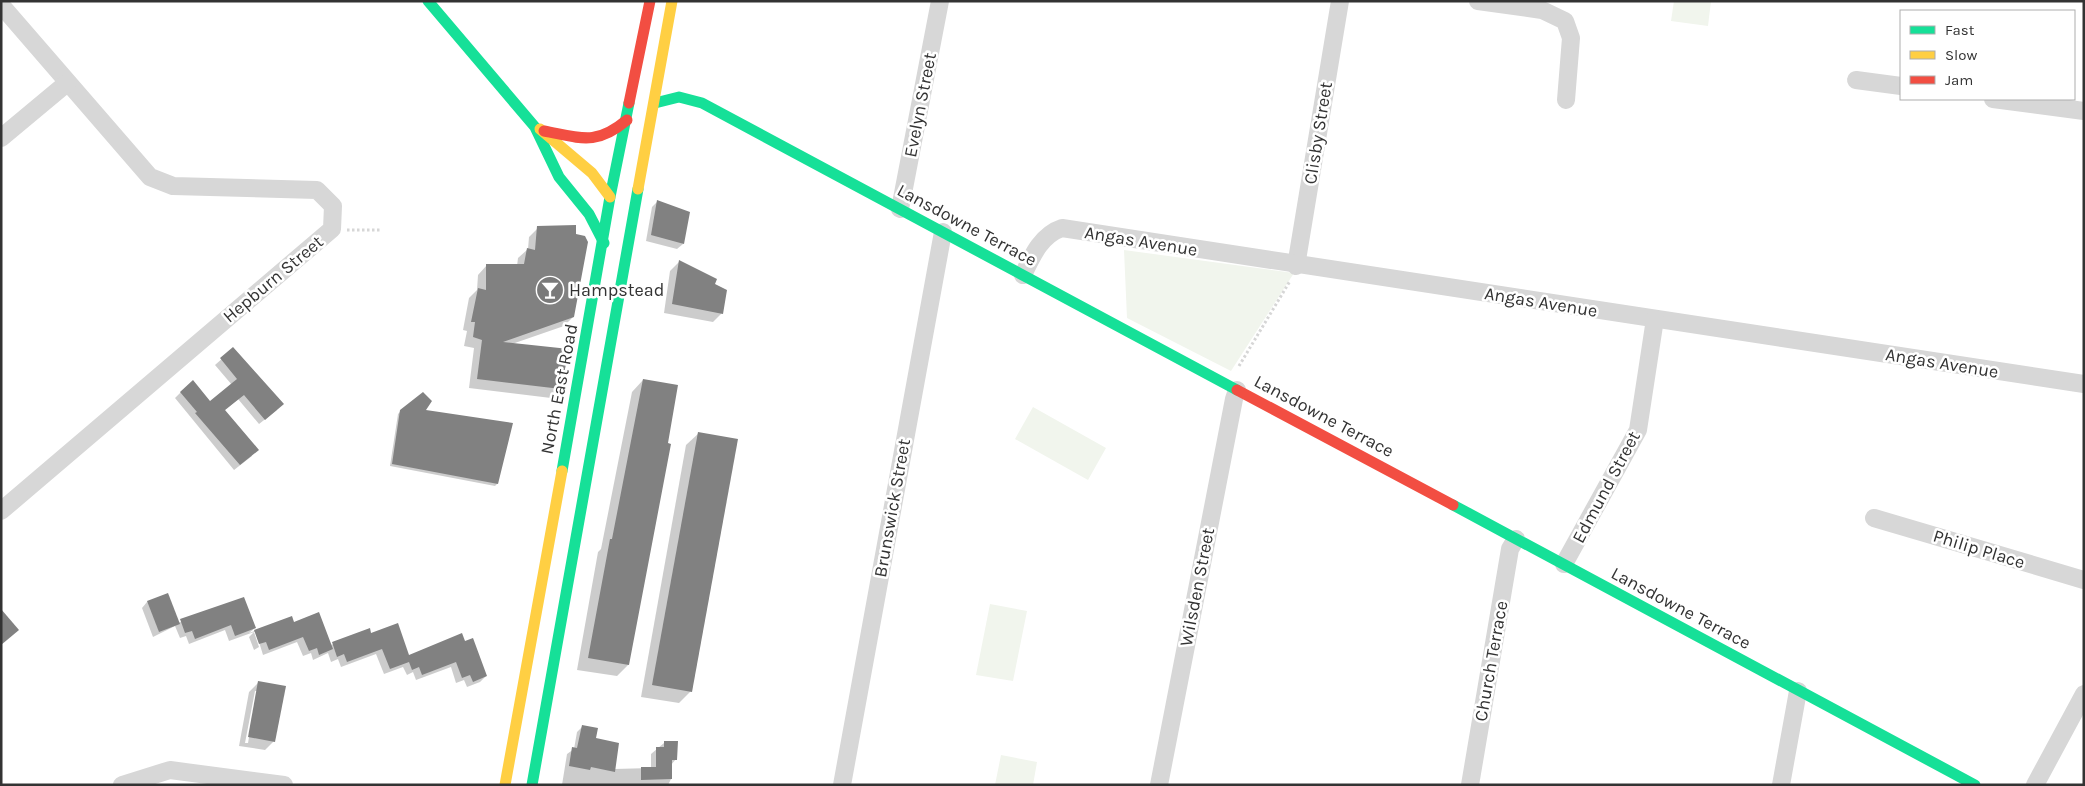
<svg xmlns="http://www.w3.org/2000/svg" width="2085" height="786" font-family="Karla,sans-serif">
  <style>
    .green { fill: #f1f5ed }
    .shadow { fill: #0003; fill-rule: evenodd }
    .building { fill: #818181 }
    .lines { fill: none; stroke-linecap: round; stroke-linejoin: round }
    .path { stroke: #d6d6d6; stroke-width: 3; stroke-dasharray: 2.5 2.5; stroke-linecap: butt }
    .street { stroke: #d7d7d7; stroke-width: 18 }
    .fast { stroke: #16e098; stroke-width: 11 }
    .slow { stroke: #ffcf43; stroke-width: 11 }
    .jam { stroke: #f24e42; stroke-width: 11 }
    .labels { text-anchor: middle; stroke-width: 5; stroke-linejoin: round; paint-order: stroke }
    .street-label { font-size: 18px; fill: #333; stroke: #fff }
    .poi-label { font-size: 18px; fill: #333; stroke: #fff; text-anchor: start }
  </style>
  <rect width="100%" height="100%" fill="#fff"/>
  <!-- green -->
  <g class="green">
    <path d="M1674,1h37l-3,25 -37,-5z"/>
    <path d="M1124,250l170,23 -63,98 -104,-53z"/>
    <path d="M1033,407l73,41 -18,32 -73,-41z"/>
    <path d="M990,604l37,7 -14,70 -37,-6z"/>
    <path d="M1001,755l36,7 -4,23h-38z"/>
  </g>
  <!-- shadow -->
  <g class="shadow">
    <path d="M658,201l25,43 -6,5 -31,-8 6,-34z"/>
    <path d="M538,228l35,89 -9,9 -52,18 48,45 -9,9 -82,-10 5,-40 -10,-2 3,-15 -4,-1 6,-32 8,-8 1,-15 9,-10 30,1 1,-8 10,-9 1,-12z"/>
    <path d="M679,262l34,22 9,29 -9,9 -49,-9 6,-42z"/>
    <path d="M233,349l44,61 -18,14 -21,-25 -14,12 28,45 -18,14 -59,-72 6,-6 29,11 22,-18 -17,-20z"/>
    <path d="M643,380l24,64 -39,221 -11,11 -40,-6 21,-118 3,-3 31,-157z"/>
    <path d="M401,411h23l87,13 -14,60 -2,2 -105,-20 8,-52z"/>
    <path d="M699,433l-8,258 -12,12 -38,-6 45,-252z"/>
    <path d="M243,599l12,29 -6,5 42,-15 2,5 37,22 41,-10 38,21 52,-21 25,41 -6,6 -13,5 -3,-7 -8,3 -5,-16 -35,13 -3,-8 -6,3 -4,-8 -19,7 -8,-20 -35,13 -3,-8 -7,3 -3,-9 -15,7 -2,-7 -8,3 -6,-14 -34,13 -7,-23h-2l5,15 -5,3 -5,-13 5,-5 -25,9 -4,-11 -36,14 -3,-8 -6,2 -5,-12 -22,11 -11,-29 5,-6 31,21z"/>
    <path d="M258,683l16,58 -9,9 -26,-4 10,-54zM255,691h2l-9,52h-3z"/>
    <path d="M583,726l31,43 37,-1v-14l13,-11 12,16 -5,6v14l-3,6h-106l5,-31 7,-5 3,-17z"/>
  </g>
  <!-- building -->
  <g class="building">
    <path d="M657,200l33,12 -6,32 -33,-9z"/>
    <path d="M576,225v9l9,2 3,6 -14,75 -71,25 66,7 -8,40 -84,-10 5,-39 -9,-3 2,-15h-4l7,-34 8,2v-26h38l3,-16 8,2 2,-24z"/>
    <path d="M679,260l38,19 -2,5 12,6 -4,24 -51,-10z"/>
    <path d="M233,347l51,57 -19,16 -21,-25 -19,15 34,40 -19,15 -45,-52 2,-1 -17,-20 13,-12 17,21 22,-18 5,-4 -17,-21z"/>
    <path d="M643,379l35,6 -10,58 3,1 -42,221 -41,-7 22,-119h2z"/>
    <path d="M423,392l9,9 -6,9 87,13 -15,61 -106,-20 8,-54z"/>
    <path d="M698,432l40,7 -46,253 -40,-7z"/>
    <path d="M168,593l12,31 -21,8 -12,-31z"/>
    <path d="M244,597l12,31 -21,8 -4,-11 -36,14 -3,-8 -7,2 -5,-14z"/>
    <path d="M1,609l18,21 -18,15z"/>
    <path d="M319,612l14,37 -14,6 -2,-7 -8,3 -6,-14 -34,13 -3,-8 -7,2 -5,-14 38,-14 2,6z"/>
    <path d="M398,623l11,32 53,-22 3,8 8,-3 14,38 -14,6 -3,-7 -8,3 -6,-16 -34,13 -3,-8 -7,3 -3,-8 -19,7 -8,-20 -35,13 -3,-8 -7,3 -5,-15 38,-14 1,5z"/>
    <path d="M258,681l28,5 -11,56 -27,-5z"/>
    <path d="M582,725l16,3 -2,10 23,5 -4,29 -24,-5 -1,3 -21,-4 3,-19 5,1z"/>
    <path d="M664,741h14l-1,19h-5v19l-31,1v-13h15v-20h8z"/>
  </g>
  <g class="lines">
    <!-- path -->
    <g class="path">
      <path d="M347,230h35"/>
      <path d="M1239,366l51,-85"/>
    </g>
    <!-- street -->
    <g class="street">
      <path d="M1478,1l64,9 23,11 6,17 -5,62"/>
      <path d="M1,5l149,172 23,9 144,4 16,16 -1,23 -331,282"/>
      <path d="M1856,80l45,6"/>
      <path d="M1993,99l91,12"/>
      <path d="M1,138l66,-55"/>
      <path d="M900,209l40,-208"/>
      <path d="M1296,266l44,-265"/>
      <path d="M1023,275c9,-19 18,-40 39,-47l1022,156"/>
      <path d="M1874,518l210,62"/>
      <path d="M1564,564l74,-134 17,-111"/>
      <path d="M122,785l48,-15 114,15"/>
      <path d="M842,785l101,-553"/>
      <path d="M1159,785l75,-386 3,-9"/>
      <path d="M1470,785l40,-236 6,-10"/>
      <path d="M1781,785l17,-94"/>
      <path d="M2035,785l49,-91"/>
    </g>
    <!-- fast -->
    <g class="fast">
      <path d="M428,1l107,126 24,50 30,37 15,29"/>
      <path d="M655,103l24,-6 23,6 535,287"/>
      <path d="M562,471l48,-274 19,-94"/>
      <path d="M1453,505l522,280"/>
      <path d="M532,785l106,-596"/>
    </g>
    <!-- slow -->
    <g class="slow">
      <path d="M540,129l52,44 18,24"/>
      <path d="M638,189l34,-188"/>
      <path d="M505,785l57,-314"/>
    </g>
    <!-- jam -->
    <g class="jam">
      <path d="M629,103l21,-102"/>
      <path d="M544,131c37,7 52,15 83,-11"/>
      <path d="M1237,390l216,115"/>
    </g>
  </g>
  <!-- icons -->
  <defs>
    <g id="bar-disc" transform="scale(1.4375)"><circle r="9.5" fill="#7a7a7a" stroke="#fff"/><path d="M-6-5H6L.8 .8V4.5H3.5V6h-7V4.5H-.8V.8Z" fill="#fff"/></g>
  </defs>
  <g fill-rule="evenodd">
    <use href="#bar-disc" x="550" y="290"/>
  </g>
  <g class="labels">
    <!-- street labels -->
    <g class="street-label">
      <text transform="translate(920 105) rotate(-79)" y="6">Evelyn Street</text>
      <text transform="translate(1318 133) rotate(-81)" y="6">Clisby Street</text>
      <text transform="translate(967 225) rotate(28)" y="6">Lansdowne Terrace</text>
      <text transform="translate(1141 241) rotate(9)" y="6">Angas Avenue</text>
      <text transform="translate(273 279) rotate(-40)" y="6">Hepburn Street</text>
      <text transform="translate(1541 302) rotate(9)" y="6">Angas Avenue</text>
      <text transform="translate(1942 363) rotate(9)" y="6">Angas Avenue</text>
      <text transform="translate(559 389) rotate(-79)" y="6">North East Road</text>
      <text transform="translate(1324 416) rotate(28)" y="6">Lansdowne Terrace</text>
      <text transform="translate(1606 487) rotate(-62)" y="6">Edmund Street</text>
      <text transform="translate(892 508) rotate(-80)" y="6">Brunswick Street</text>
      <text transform="translate(1979 549) rotate(17)" y="6">Philip Place</text>
      <text transform="translate(1197 587) rotate(-79)" y="6">Wilsden Street</text>
      <text transform="translate(1681 608) rotate(28)" y="6">Lansdowne Terrace</text>
      <text transform="translate(1491 661) rotate(-80)" y="6">Church Terrace</text>
    </g>
    <!-- poi labels -->
    <g class="poi-label">
      <text x="569" y="296">Hampstead</text>
    </g>
  </g>
  <!-- border -->
  <rect width="2085" height="786" fill="none" stroke="#333333" stroke-width="5"/>
  <!-- legend -->
  <rect x="1900" y="10" width="175" height="90" fill="#ffffff" stroke="#adadad"/>
  <rect x="1910" y="26" width="25" height="8" fill="#16e098" stroke="#adadad"/>
  <text x="1945" y="35" font-size="15" fill="#333333">Fast</text>
  <rect x="1910" y="51" width="25" height="8" fill="#ffcf43" stroke="#adadad"/>
  <text x="1945" y="60" font-size="15" fill="#333333">Slow</text>
  <rect x="1910" y="76" width="25" height="8" fill="#f24e42" stroke="#adadad"/>
  <text x="1945" y="85" font-size="15" fill="#333333">Jam</text>
</svg>
